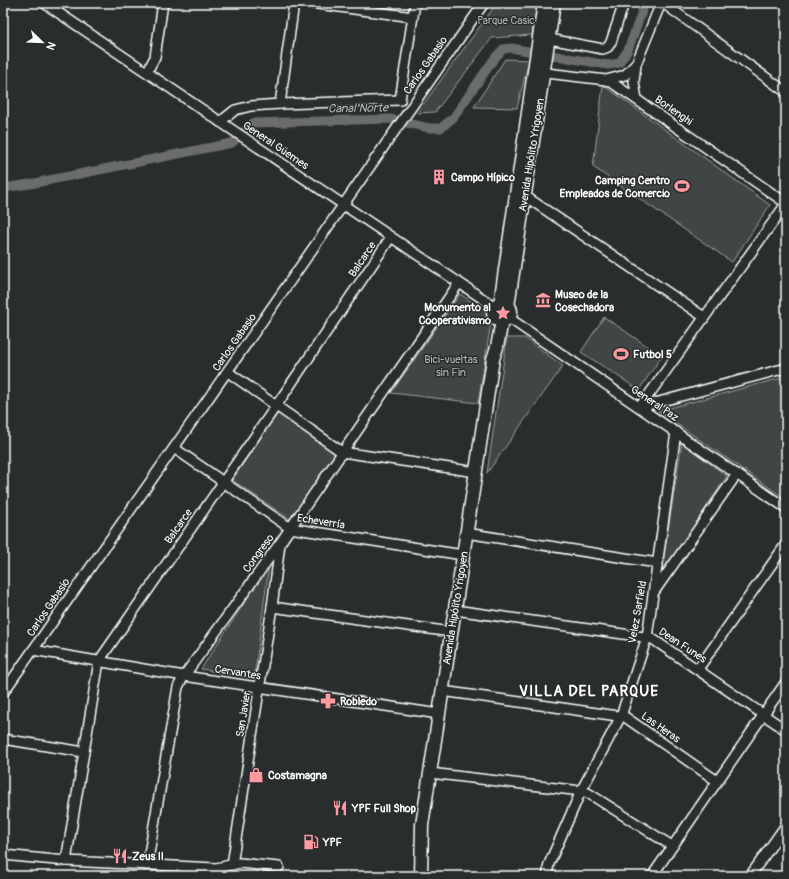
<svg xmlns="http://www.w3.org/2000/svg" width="789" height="879" font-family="Pangolin,sans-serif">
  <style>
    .green { fill: #414445; stroke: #a0a2a2 }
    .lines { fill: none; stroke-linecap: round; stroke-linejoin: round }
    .canal { stroke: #6a6c6d; stroke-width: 9 }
    .street-casing { stroke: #fff; stroke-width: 12 }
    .secondary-casing { stroke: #fff; stroke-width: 15 }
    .street { stroke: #2a2d2e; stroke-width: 9 }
    .secondary { stroke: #2a2d2e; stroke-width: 12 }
    .labels { text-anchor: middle; stroke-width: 3; stroke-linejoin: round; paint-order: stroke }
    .park-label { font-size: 11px; fill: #b3b4b5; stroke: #2a2d2e }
    .street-label { font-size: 11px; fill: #fff; stroke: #2a2d2e }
    .poi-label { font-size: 11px; font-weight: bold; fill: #fff; stroke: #2a2d2e; text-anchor: start }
    .water-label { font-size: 12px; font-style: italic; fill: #b4b6b6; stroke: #2a2d2e }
    .district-label { font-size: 15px; font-weight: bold; letter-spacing: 1px; fill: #fff; stroke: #2a2d2e }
  </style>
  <rect width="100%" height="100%" fill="#2a2d2e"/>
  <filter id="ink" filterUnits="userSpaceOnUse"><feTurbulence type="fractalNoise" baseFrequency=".025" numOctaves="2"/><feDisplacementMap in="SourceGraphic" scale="8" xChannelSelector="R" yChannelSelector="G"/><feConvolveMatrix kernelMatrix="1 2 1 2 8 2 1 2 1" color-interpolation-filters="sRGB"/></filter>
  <g filter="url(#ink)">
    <!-- green -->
    <g class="green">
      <path d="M497,3h40l-5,32 -40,3 -57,74 -18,1z"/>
      <path d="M505,59l24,1 -12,48 -43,-1z"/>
      <path d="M603,85l167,120 -38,57 -139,-95z"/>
      <path d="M460,294l32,22 -14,87 -87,-10z"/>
      <path d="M604,317l58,39 -23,34 -58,-38z"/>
      <path d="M507,338h18l38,28 -76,107z"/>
      <path d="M785,377l1,1v121l-128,-88z"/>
      <path d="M278,412l59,39 -46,69 -59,-40z"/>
      <path d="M682,443l45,33 -61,92 -4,-1z"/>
      <path d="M269,565l-15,114 -53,-10z"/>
    </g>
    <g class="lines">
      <!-- canal -->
      <path class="canal" d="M3,188l27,-4 202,-41 21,-20 137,-4 39,9h12l12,-10 41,-59 9,-10 8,-1 97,17 11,-2 9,-13 17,-47"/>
      <!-- street casing -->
      <g class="street-casing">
        <g id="street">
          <path d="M44,3l451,304"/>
          <path d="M310,3l103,14"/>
          <path d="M663,3l123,89"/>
          <path d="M544,38l59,11 5,-2 3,-5 13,-39"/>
          <path d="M636,64l-2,18 3,17"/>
          <path d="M147,72l8,-15 8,-54"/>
          <path d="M538,72l68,8 8,4 172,119"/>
          <path d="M606,80l19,-5 11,-11 25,-61"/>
          <path d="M400,100l15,-97"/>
          <path d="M280,104l14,-101"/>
          <path d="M220,122l15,-12 16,-4 29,-2 120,-4"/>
          <path d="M520,195l5,1 179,121"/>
          <path d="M509,318l277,190"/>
          <path d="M228,372l114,80 134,20"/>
          <path d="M640,407l146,-203"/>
          <path d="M640,407l146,-39"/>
          <path d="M174,448l116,80 173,27"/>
          <path d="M466,533l191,30"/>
          <path d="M654,592l83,-118"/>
          <path d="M272,607l179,25"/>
          <path d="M455,610l196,28 135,92"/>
          <path d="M33,650l151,26 255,38"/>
          <path d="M698,669l88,-125"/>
          <path d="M442,691l183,26 92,64"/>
          <path d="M3,693l481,-690"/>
          <path d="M3,739l81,13"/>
          <path d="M430,773l151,18 7,2 84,53"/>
          <path d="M3,855l63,6 150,7 24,-5 39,4"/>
          <path d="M66,861l33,-200 177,-255 115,-169"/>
          <path d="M147,865l31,-178 6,-11 96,-133 179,-260"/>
          <path d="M232,865l40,-258 8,-63"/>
          <path d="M548,876v-7l1,-5 32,-73 40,-75 26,-79 29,-205"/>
          <path d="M652,876l134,-194"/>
          <path d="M750,876l36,-51"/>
        </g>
      </g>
      <!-- secondary casing -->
      <g class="secondary-casing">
        <g id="secondary">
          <circle cx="502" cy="312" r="9"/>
          <path d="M500,304l44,-301"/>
          <path d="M508,306l46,-303"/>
          <path d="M421,876l1,-51 8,-52 63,-414 4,-12 4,-21 3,-5"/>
        </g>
      </g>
      <!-- street -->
      <use href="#street" class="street"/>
      <!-- secondary -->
      <use href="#secondary" class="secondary"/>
    </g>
  </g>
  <!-- icons -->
  <defs>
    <g id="building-bare" transform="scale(1.2)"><path d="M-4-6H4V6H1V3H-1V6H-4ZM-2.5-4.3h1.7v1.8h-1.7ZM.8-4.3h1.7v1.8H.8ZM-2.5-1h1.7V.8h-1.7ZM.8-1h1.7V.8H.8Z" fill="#ff9aa2" stroke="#2a2d2e" stroke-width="2.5" paint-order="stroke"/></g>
    <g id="stadium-bare" transform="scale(1.2)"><path d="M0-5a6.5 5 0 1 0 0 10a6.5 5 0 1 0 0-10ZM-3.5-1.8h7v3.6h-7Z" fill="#ff9aa2" stroke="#2a2d2e" stroke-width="2.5" paint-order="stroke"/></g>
    <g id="museum-bare" transform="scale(1.2)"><path d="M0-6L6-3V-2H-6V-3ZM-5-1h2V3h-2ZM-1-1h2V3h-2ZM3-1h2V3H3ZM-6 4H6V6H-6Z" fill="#ff9aa2" stroke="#2a2d2e" stroke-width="2.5" paint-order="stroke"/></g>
    <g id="sight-bare" transform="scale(1.2)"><path d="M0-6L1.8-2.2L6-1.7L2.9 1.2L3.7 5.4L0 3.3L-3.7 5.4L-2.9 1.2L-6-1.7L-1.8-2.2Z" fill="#ff9aa2" stroke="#2a2d2e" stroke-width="2.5" paint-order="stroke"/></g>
    <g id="pharmacy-bare" transform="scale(1.2)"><path d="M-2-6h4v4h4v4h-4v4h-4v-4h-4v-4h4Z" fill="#ff9aa2" stroke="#2a2d2e" stroke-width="2.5" paint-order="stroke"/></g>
    <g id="shop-bare" transform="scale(1.2)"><path d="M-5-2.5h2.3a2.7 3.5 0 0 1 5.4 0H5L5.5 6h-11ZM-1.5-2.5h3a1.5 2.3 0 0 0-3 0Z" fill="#ff9aa2" stroke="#2a2d2e" stroke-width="2.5" paint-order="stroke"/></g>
    <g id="restaurant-bare" transform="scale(1.2)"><path d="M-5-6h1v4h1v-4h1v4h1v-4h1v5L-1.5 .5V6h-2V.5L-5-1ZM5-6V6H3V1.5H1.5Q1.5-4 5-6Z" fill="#ff9aa2" stroke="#2a2d2e" stroke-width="2.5" paint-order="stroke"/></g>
    <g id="fuel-bare" transform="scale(1.2)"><path d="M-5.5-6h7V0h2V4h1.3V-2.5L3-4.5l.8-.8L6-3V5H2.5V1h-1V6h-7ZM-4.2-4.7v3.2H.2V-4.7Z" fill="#ff9aa2" stroke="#2a2d2e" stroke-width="2.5" paint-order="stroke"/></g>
  </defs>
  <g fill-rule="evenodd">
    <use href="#building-bare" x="439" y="177"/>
    <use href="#stadium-bare" x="682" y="186"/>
    <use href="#museum-bare" x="543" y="300"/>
    <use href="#sight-bare" x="503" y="313"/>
    <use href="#stadium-bare" x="621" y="354"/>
    <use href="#pharmacy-bare" x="328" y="701"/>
    <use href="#shop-bare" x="256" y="775"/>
    <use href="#restaurant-bare" x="340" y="808"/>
    <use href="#fuel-bare" x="311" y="842"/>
    <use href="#restaurant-bare" x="120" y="856"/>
  </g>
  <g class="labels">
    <!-- park labels -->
    <g class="park-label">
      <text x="506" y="24">Parque Casic</text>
      <text x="451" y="363">Bici-vueltas<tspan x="451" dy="13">sin Fin</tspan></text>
    </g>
    <!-- street labels -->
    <g class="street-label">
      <text transform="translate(425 65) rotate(-55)" y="4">Carlos Gabasio</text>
      <text transform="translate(674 110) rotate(35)" y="4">Borlenghi</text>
      <text transform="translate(276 145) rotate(34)" y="4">General Güemes</text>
      <text transform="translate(531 155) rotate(-81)" y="4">Avenida Hipólito Yrigoyen</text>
      <text transform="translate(362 259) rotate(-56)" y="4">Balcarce</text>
      <text transform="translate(234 342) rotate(-55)" y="4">Carlos Gabasio</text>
      <text transform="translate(655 403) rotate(34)" y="4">General Paz</text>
      <text transform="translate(321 521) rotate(9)" y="4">Echeverría</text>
      <text transform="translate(178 526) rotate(-55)" y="4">Balcarce</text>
      <text transform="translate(258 553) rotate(-54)" y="4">Congreso</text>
      <text transform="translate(48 607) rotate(-56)" y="4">Carlos Gabasio</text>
      <text transform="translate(455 608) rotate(-81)" y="4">Avenida Hipólito Yrigoyen</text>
      <text transform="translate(637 612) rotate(-80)" y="4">Velez Sarfield</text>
      <text transform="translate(683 645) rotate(33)" y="4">Dean Funes</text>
      <text transform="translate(238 672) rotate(9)" y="4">Cervantes</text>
      <text transform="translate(243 714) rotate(-81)" y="4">San Javier</text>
      <text transform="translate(661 727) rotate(35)" y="4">Las Heras</text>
    </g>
    <!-- poi labels -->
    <g class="poi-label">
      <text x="451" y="181">Campo Hípico</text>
      <text x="670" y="184" text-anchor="end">Camping Centro<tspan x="670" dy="13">Empleados de Comercio</tspan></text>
      <text x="555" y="298">Museo de la<tspan x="555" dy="13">Cosechadora</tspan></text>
      <text x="491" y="311" text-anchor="end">Monumento al<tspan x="491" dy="13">Cooperativismo</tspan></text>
      <text x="633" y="358">Futbol 5</text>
      <text x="340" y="705">Robledo</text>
      <text x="268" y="779">Costamagna</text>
      <text x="352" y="812">YPF Full Shop</text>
      <text x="323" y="846">YPF</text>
      <text x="132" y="860">Zeus II</text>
    </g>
    <!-- water labels -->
    <g class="water-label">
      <text transform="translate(358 108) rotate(-1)" y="4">Canal Norte</text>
    </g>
    <!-- district labels -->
    <g class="district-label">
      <text x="589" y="696">VILLA DEL PARQUE</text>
    </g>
  </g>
  <!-- margin -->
  <rect width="789" height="879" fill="none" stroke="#2a2d2e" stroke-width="16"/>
  <rect x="8" y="8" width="773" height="863" fill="none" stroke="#fff" stroke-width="1.5" filter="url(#ink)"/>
  <!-- north arrow -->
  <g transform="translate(42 42) rotate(113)" stroke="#2a2d2e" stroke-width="3" paint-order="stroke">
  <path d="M0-3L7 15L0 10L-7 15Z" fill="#ffffff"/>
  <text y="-6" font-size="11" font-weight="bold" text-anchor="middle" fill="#ffffff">N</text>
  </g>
</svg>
